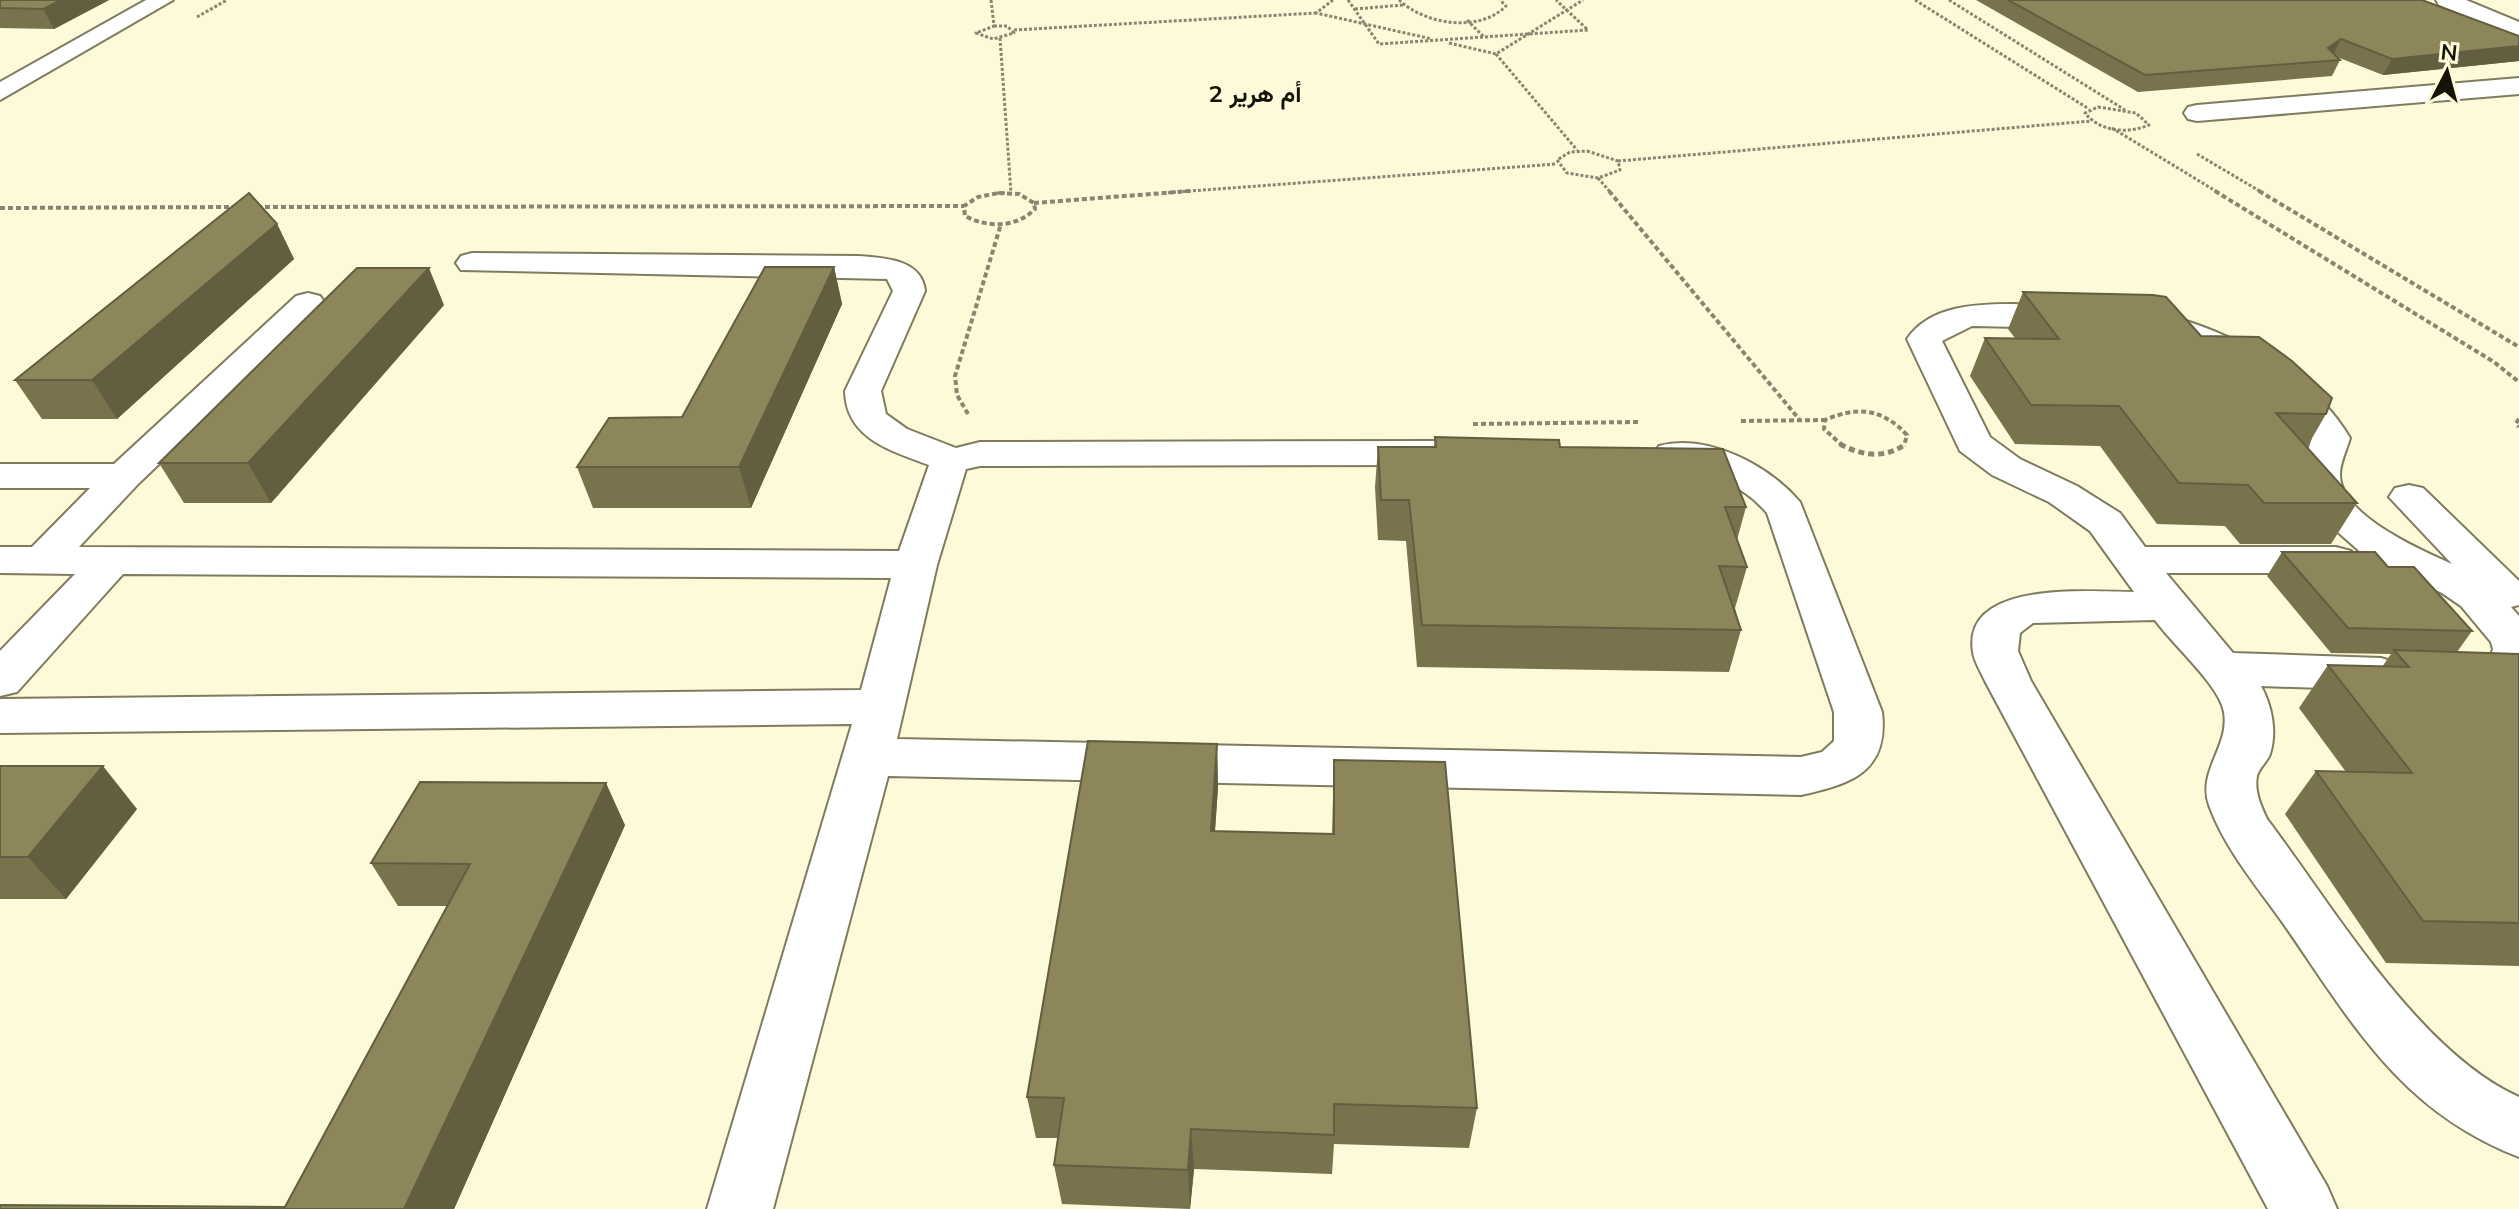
<svg xmlns="http://www.w3.org/2000/svg" width="2519" height="1209" font-family="Mulish,Vazirmatn,sans-serif">
  <style>
    .lines { fill: none; stroke-linecap: round; stroke-linejoin: round }
    .minor-casing { stroke: #7f7b5e; stroke-width: 4 }
    .path-far2 { stroke: #888570; stroke-width: 3; stroke-dasharray: 3 2; stroke-linecap: butt }
    .path-far1 { stroke: #888570; stroke-width: 4; stroke-dasharray: 5 3; stroke-linecap: butt }
    .path { stroke: #888570; stroke-width: 5; stroke-dasharray: 6 4; stroke-linecap: butt }
    .minor { fill: #fff; fill-rule: evenodd }
    .wall { fill: #78734d }
    .shaded-wall { fill: #625e3f }
    .building { fill: #8c865a; stroke: #625e3f; stroke-width: 2 }
    .labels { text-anchor: middle; stroke-width: 7; stroke-linejoin: round; paint-order: stroke }
    .far-district-label { font-size: 24px; font-weight: bold; fill: #151308; stroke: #fdfada }
  </style>
  <rect width="100%" height="100%" fill="#fdfada"/>
  <g class="lines">
    <!-- minor casing -->
    <g class="minor-casing">
      <g id="minor">
        <path d="M146,0h27l-173,100v-18z"/>
        <path d="M2436,0h30l53,22v15l-80,-32z"/>
        <path d="M2519,78v16l-322,27 -9,-2 -4,-6 4,-6 9,-2z"/>
        <path d="M472,253l386,3c26,2 64,3 67,35l-44,100 5,23 21,15 49,19 24,-6 456,-1 14,4 5,8 -5,8 -14,4 -456,1 -14,3 -29,96 -40,174 904,18 21,-5 12,-11v-29l-67,-199c-30,-35 -66,-40 -108,-51l-5,-8 5,-8c50,-13 110,20 141,56l82,210c7,60 -31,72 -81,83l-913,-19 -115,433h-66l145,-485 -852,9v-34l861,-9 30,-112 -768,-4 -106,118 -17,4v-45l75,-77 -75,-1v-26h32l58,-59h-90v-24h114l182,-168 12,-3 12,3 5,7 -5,7 -182,174 -59,63 820,4 30,-86c-37,-14 -83,-26 -84,-74l48,-100 -6,-12 -426,-9 -5,-7 5,-7z"/>
        <path d="M2015,304l70,7 5,7 -5,7 -12,3 -101,-2 -30,15 48,96 30,22 57,27 43,27 25,34h191l15,4 6,9 -6,9 -15,4h-170l67,80 148,5 16,5 7,11 -7,11 -16,5 -120,-4c11,20 16,46 9,68 -3,8 -11,14 -13,22 -3,15 4,30 10,43 66,87 151,233 252,278v60c-119,-46 -167,-134 -236,-234 -27,-38 -58,-74 -74,-118 -12,-34 21,-59 15,-93 -4,-26 -52,-68 -69,-92l-122,3 -13,10 -2,18 13,30 296,505 10,23h-69l-283,-528c-4,-9 -11,-20 -12,-29 -12,-73 119,-60 161,-60l-44,-61 -41,-29 -57,-27 -32,-24 -53,-112c23,-34 70,-35 108,-35z"/>
        <path d="M2142,310c76,14 168,59 208,128 -3,11 -10,25 -10,36 -1,41 81,76 112,90l-63,-67 6,-9 14,-3 14,3 96,93v24l-8,2 8,9v102l-17,-5 -18,-36 9,-28 -2,-7 -30,-36 -19,-13 -77,-37 -51,-45 -14,-36 12,-37c-8,-15 -21,-24 -34,-35 -49,-41 -87,-61 -148,-76l-5,-7 5,-7z"/>
      </g>
    </g>
    <!-- path-far2 -->
    <g class="path-far2">
      <path d="M991,0l3,26"/>
      <path d="M1333,0l-17,13 116,26"/>
      <path d="M1348,0l31,44 209,-14 -32,-30"/>
      <path d="M1399,0c27,25 80,33 107,6l-6,-6"/>
      <path d="M1915,0l174,109"/>
      <path d="M1949,0l176,110"/>
      <path d="M1355,9l48,-4"/>
      <path d="M197,17l30,-17"/>
      <path d="M1467,20l17,17"/>
      <path d="M994,26h13l7,7 -21,6 -17,-6z"/>
      <path d="M1014,30l302,-17"/>
      <path d="M1000,38l11,155"/>
      <path d="M1449,43l47,11 87,-54"/>
      <path d="M1496,54l81,96"/>
      <path d="M2098,107l38,6 13,12c-21,9 -49,7 -64,-12z"/>
      <path d="M2112,128l107,65"/>
      <path d="M1587,151l31,10 2,9 -22,8 -31,-5 -10,-13 13,-8z"/>
      <path d="M2197,154l66,39"/>
      <path d="M1618,161l473,-40"/>
      <path d="M1598,178l13,15"/>
      <path d="M997,193h9"/>
      <path d="M1163,193l393,-29"/>
    </g>
    <!-- path-far1 -->
    <g class="path-far1">
      <path d="M1609,191l190,228"/>
      <path d="M2215,191l279,171 25,20"/>
      <path d="M2259,191l260,156"/>
      <path d="M999,193l20,1 15,9 1,6c-19,19 -47,19 -70,7l-1,-10 14,-9z"/>
      <path d="M1034,203l156,-12"/>
      <path d="M257,207l707,-1"/>
      <path d="M0,208l235,-1"/>
      <path d="M968,414l-11,-19 -2,-19 46,-152"/>
      <path d="M2519,419l-3,4 3,4"/>
      <path d="M1741,421l84,-1"/>
      <path d="M1473,424l166,-2"/>
      <path d="M1843,446l-19,-17 1,-9c32,-14 57,-12 82,15l-3,11"/>
    </g>
    <!-- path -->
    <path class="path" d="M1840,444c22,12 45,15 66,0"/>
    <!-- minor -->
    <use href="#minor" class="minor"/>
  </g>
  <!-- wall -->
  <g class="wall">
    <path d="M0,0h109l-55,29 -54,-1z"/>
    <path d="M1976,0h446l97,36v25l-136,14 -46,-18 3,3 -8,16 -194,16z"/>
    <path d="M277,224l17,35 -177,160h-75l-27,-39z"/>
    <path d="M834,267l8,37 -91,204h-158l-16,-41 105,-50z"/>
    <path d="M2023,292l178,44 125,78 -19,33 50,56 -26,41h-91l-15,-18 -68,-2 -57,-78 -85,-2 -45,-68 15,-38h30l-7,-9z"/>
    <path d="M444,305l-173,198h-87l-25,-40z"/>
    <path d="M1435,437l125,10 186,60 -9,33 10,27 -12,41 6,22 -12,42 -312,-5 -11,-126 -28,-1 -3,-53 3,-40h56z"/>
    <path d="M2282,552l106,15 84,64 -15,21 62,2v312l-133,-3 -101,-149 31,-43 30,1 -47,-64 29,-43 54,2 9,-13 -60,-1 -64,-77z"/>
    <path d="M1217,744l1,43 -3,44 117,3 2,-74 143,348 -8,40 -135,-4 -2,30 -138,-5 -4,40 -128,-5 -8,-39 4,-27h-22l-9,-41z"/>
    <path d="M0,766l137,43 -71,90h-66z"/>
    <path d="M625,825l-171,384h-454l285,-2 163,-301h-50l-27,-43z"/>
  </g>
  <!-- shaded-wall -->
  <g class="shaded-wall">
    <path d="M61,0h48l-55,29 -11,-20z"/>
    <path d="M2341,39l-8,16 -5,-7z"/>
    <path d="M2519,46v15l-136,14 9,-16z"/>
    <path d="M277,224l17,35 -177,160 -25,-39z"/>
    <path d="M834,267l8,37 -91,204 -12,-41z"/>
    <path d="M429,268l15,37 -173,198 -23,-40z"/>
    <path d="M1217,744l1,43 -6,86 -1,-42z"/>
    <path d="M103,766l34,43 -71,90 -38,-42z"/>
    <path d="M606,783l19,42 -171,384h-50z"/>
    <path d="M1191,1129l3,40 -4,40 -2,-39z"/>
  </g>
  <!-- building -->
  <g class="building">
    <path d="M0,0h61l-18,9 -43,-1z"/>
    <path d="M2008,0h414l97,36v10l-127,13 -51,-20 -13,9 12,12 -195,15z"/>
    <path d="M249,193l28,31 -185,156h-77z"/>
    <path d="M765,267h69l-95,200h-162l32,-49 73,-1z"/>
    <path d="M357,268h72l-181,195h-89z"/>
    <path d="M2023,292l130,3 13,2 35,39 58,1 33,24 40,37 -6,16 -50,-1 81,90h-93l-16,-18 -69,-2 -60,-77 -88,-1 -46,-67 74,1z"/>
    <path d="M1435,437l124,3 1,7 163,2 23,58h-21l22,60 -28,-1 22,64 -319,-5 -13,-125h-28l-3,-53h58z"/>
    <path d="M2282,552h93l13,15h26l58,64 -124,-3z"/>
    <path d="M2394,650l125,4v269l-96,-2 -107,-150 96,2 -84,-108 81,2z"/>
    <path d="M1088,741l129,3 -6,87 123,3v-74l111,2 32,346 -143,-4v31l-143,-6 -3,41 -134,-5 10,-67 -37,-1z"/>
    <path d="M0,766h103l-75,91h-28z"/>
    <path d="M420,782l186,1 -202,426h-404v-4l285,2 185,-343 -99,-1z"/>
  </g>
  <g class="labels">
    <!-- far-district labels -->
    <g class="far-district-label">
      <text x="1255" y="102">أم هرير 2</text>
    </g>
  </g>
  <!-- north arrow -->
  <g transform="translate(2447 72) rotate(6)" stroke="#fdfada" stroke-width="6" paint-order="stroke">
  <path d="M0-6L14 30L0 20L-14 30Z" fill="#151308"/>
  <text y="-12" font-size="22" font-weight="bold" text-anchor="middle" fill="#151308">N</text>
  </g>
</svg>
